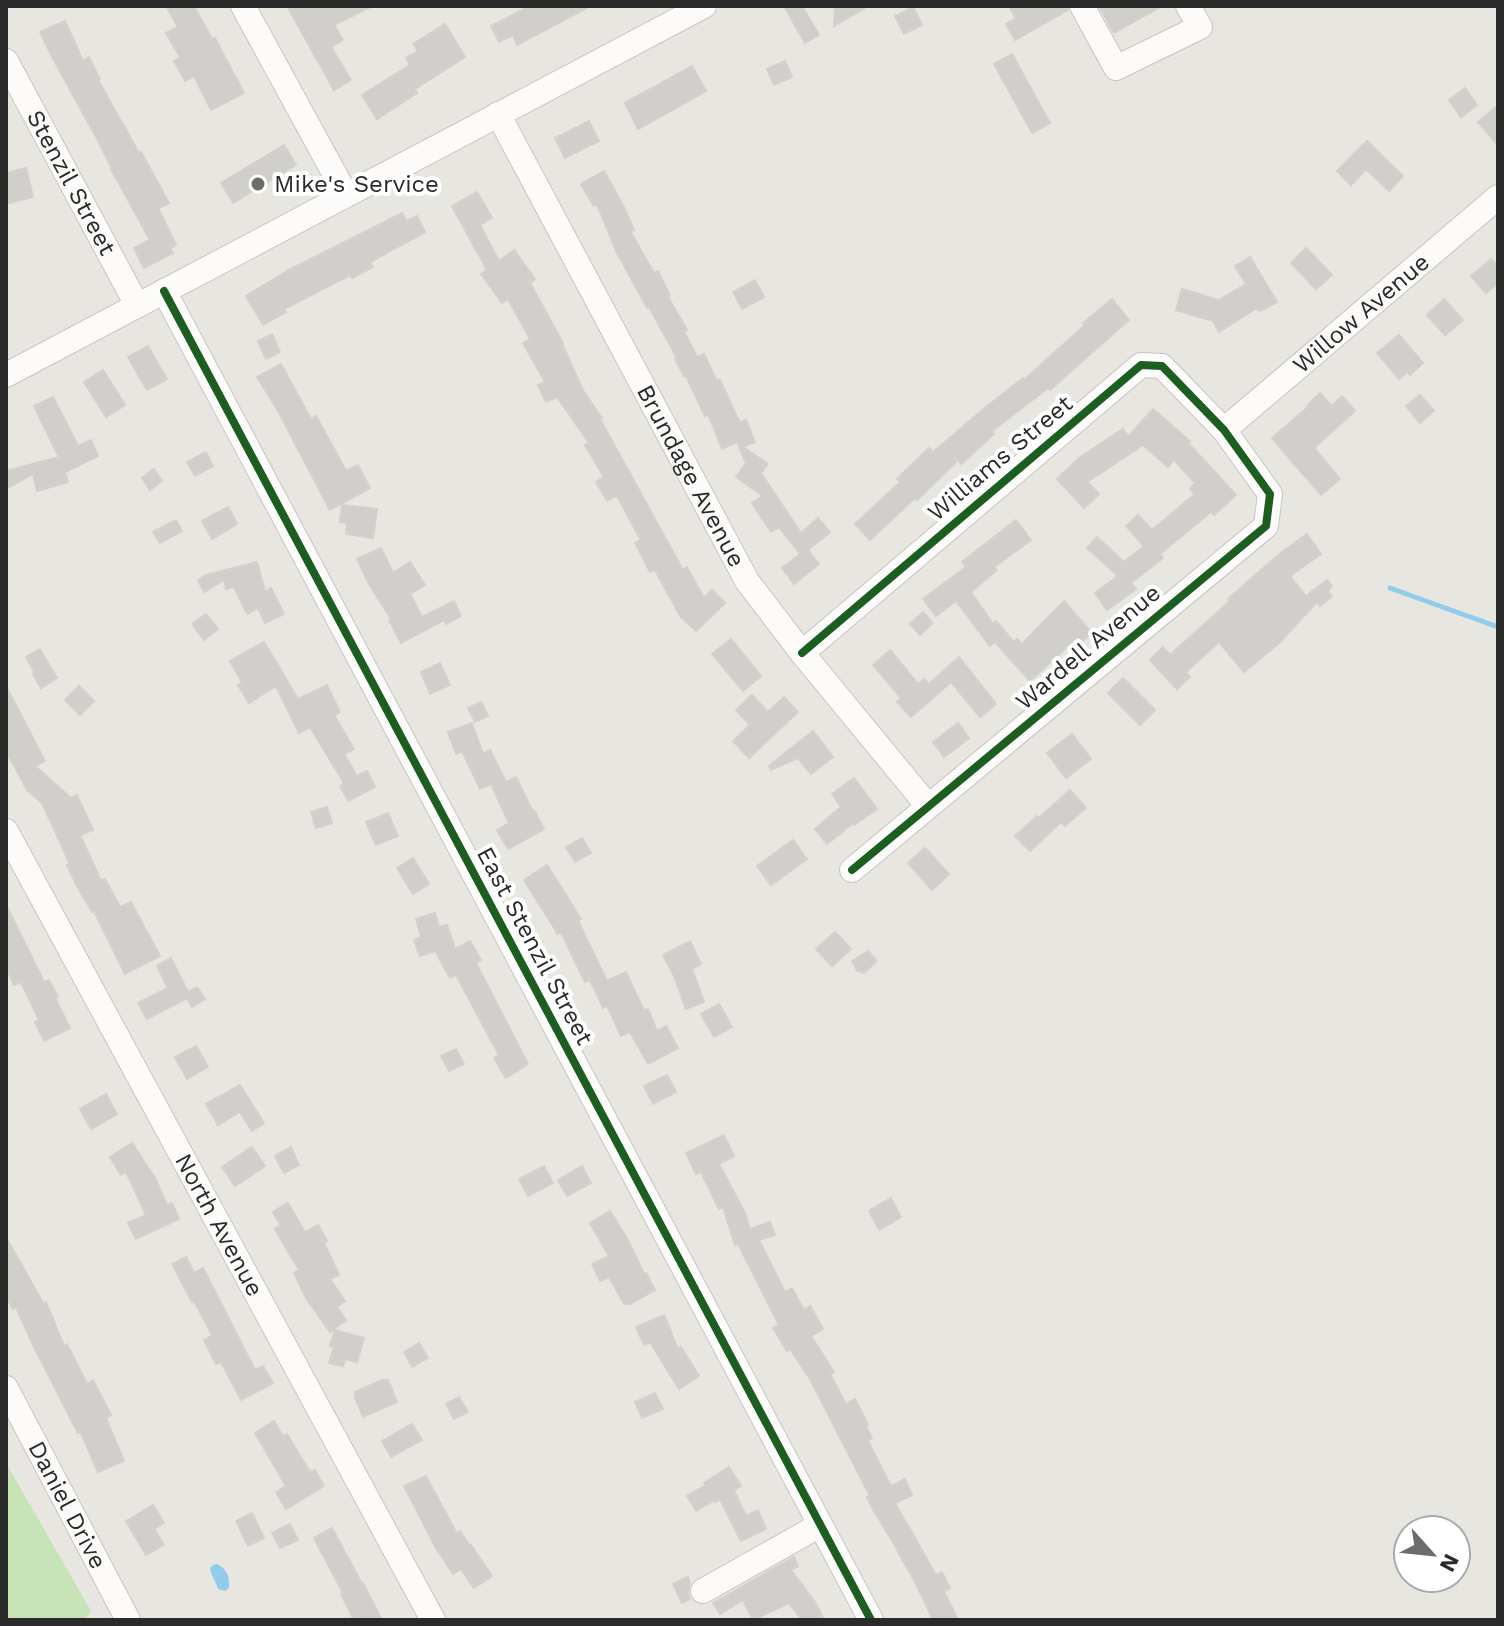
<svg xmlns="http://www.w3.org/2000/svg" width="1504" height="1626" font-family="'Work Sans',sans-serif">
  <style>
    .green { fill: #c6e4b8 }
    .water { fill: #93cbea }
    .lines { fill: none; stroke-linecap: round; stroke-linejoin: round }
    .stream { stroke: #93cbea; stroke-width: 5 }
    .building { fill: #d1cfcb; stroke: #d3d1cc; stroke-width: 2 }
    .minor-casing { stroke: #c6c5c5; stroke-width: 26 }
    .minor { stroke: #fcfbfa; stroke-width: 24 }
    .cycleway-casing { stroke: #fff; stroke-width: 13 }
    .cycleway { stroke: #1b5e20; stroke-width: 8 }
    .poi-dot { fill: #6c6c6a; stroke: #fff; stroke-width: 3 }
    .labels { text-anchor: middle; stroke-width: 8; stroke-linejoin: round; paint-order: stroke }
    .street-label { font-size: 24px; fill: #2a2a2a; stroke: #fff }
    .poi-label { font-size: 24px; fill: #2a2a2a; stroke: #fff; text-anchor: start }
  </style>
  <rect width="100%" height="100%" fill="#e8e6e0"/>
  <!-- green -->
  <path class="green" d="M6,1463l85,148 -6,9h-79z"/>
  <!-- water -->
  <path class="water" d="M217,1564c10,5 13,13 12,24l-4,3 -7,-2c-2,-8 -7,-13 -8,-21l3,-3z"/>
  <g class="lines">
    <!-- stream -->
    <path class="stream" d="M1390,588l108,39"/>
  </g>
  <!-- building -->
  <g class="building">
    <path d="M166,6h28l18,33 3,-1 29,55 -33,17 -17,-34 -9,5 -11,-20 6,-4 -14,-24 12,-6z"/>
    <path d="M287,6h85l-38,19 9,15 -12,7 20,33 -17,10z"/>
    <path d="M530,6h60l-73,39 -4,-10 -14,7 -8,-16z"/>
    <path d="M784,6h18l17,29 -14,8z"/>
    <path d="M835,6h33l-34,20z"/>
    <path d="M1009,6h58l1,4 -53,30 -9,-16 10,-6z"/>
    <path d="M1099,6h63l-48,27z"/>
    <path d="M913,7l9,18 -18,9 -9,-18z"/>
    <path d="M65,21l18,40 6,-4 11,22 -2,1 41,73 2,-1 28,51 -11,5 18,37 -6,3 3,5 -29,15 -10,-20 16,-8 -39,-71h1l-17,-34 -44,-80 -11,-23z"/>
    <path d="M445,24l20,33 -50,32 2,4 -40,26 -15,-24 48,-30 -4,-7 12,-7 -5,-7z"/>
    <path d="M1012,54l38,69 -18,10 -38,-69z"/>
    <path d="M785,61l7,16 -18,8 -7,-16z"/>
    <path d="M692,66l14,25 -68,38 -13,-26z"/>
    <path d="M1465,88l12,17 -16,12 -12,-17z"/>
    <path d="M1498,105v40l-20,-23z"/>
    <path d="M589,121l10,20 -34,17 -10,-20z"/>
    <path d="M1367,141l36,35 -14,15 -23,-22 -15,16 -14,-14z"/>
    <path d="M284,145l12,20 -63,38 -12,-20z"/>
    <path d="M26,168l7,29 -27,7v-31z"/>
    <path d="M604,171l20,36 10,23 -4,1 24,42 4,-2 12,25 -2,1 19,33 -3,1 13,26 7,-3 13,27 3,-1 20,43 6,-3 9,22 -12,5 25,17 -7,9 40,60 17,-15 12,14 -22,18 11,14 -25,20 -12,-16 18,-14 -21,-27 -8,5 -19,-29 11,-7 -27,-19 10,-14 -9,-21 -15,7 -14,-35 -3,2 -19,-40 -2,1 -9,-18 2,-1 -28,-51 -2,1 -30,-55 -20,-49 -3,2 -13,-22z"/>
    <path d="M477,192l15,26 -12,7 19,36 15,-11 21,29 -5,4 33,60 -1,1 22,48 18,26 -2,1 83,151 4,-3 17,31 8,-8 13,13 -29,28 -16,-15 -25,-46 -5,2 -15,-29 6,-3 -24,-44 -10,5 -11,-19 8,-5 -19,-32 4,-2 -32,-46 -11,5 -8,-17 7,-3 -22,-39 7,-4 -22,-40 -6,4 -21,-29 6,-4 -35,-64z"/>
    <path d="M402,213l5,8 10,-5 8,16 -55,30 3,5 -21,11 -2,-3 -66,34 2,3 -23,13 -17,-29 43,-26z"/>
    <path d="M1306,248l26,27 -16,14 -25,-26z"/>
    <path d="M1250,257l27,45 -16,9 -6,-2 -36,23 -6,-11 -37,-11 6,-21 37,11 27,-16 -11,-18z"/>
    <path d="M1491,259l7,7v17l-12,10 -15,-17z"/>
    <path d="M755,280l9,17 -22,12 -9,-17z"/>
    <path d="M1112,299l17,21 -79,70 -2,-2 -56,43 2,3 -33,30 -3,-4 -41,40 -2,-2 -45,42 -15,-16 45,-42 -3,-3 32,-31 4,4 53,-45 37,-29 1,2 61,-55 -2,-2z"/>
    <path d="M1444,299l19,21 -18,15 -18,-20z"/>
    <path d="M272,334l8,18 -14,7 -8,-18z"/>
    <path d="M1399,335l24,28 -13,12 -3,-3 -8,7 -22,-26z"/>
    <path d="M148,346l19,33 -20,11 -19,-33z"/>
    <path d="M281,364l30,55 5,-3 30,55 12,-6 12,23 -40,22 -52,-99 -21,-34z"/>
    <path d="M103,370l22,35 -19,12 -22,-35z"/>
    <path d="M1320,393l12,13 10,-10 13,15 -41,37 26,31 -19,16 -49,-57 36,-31 -1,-1z"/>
    <path d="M1420,395l14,16 -14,12 -14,-17z"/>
    <path d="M53,397l25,49 13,-6 7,16 -33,16 3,10 -31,9 -4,-17 -27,15v-18l53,-14 -25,-51z"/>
    <path d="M1153,409l37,32 -2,2 48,52 -22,20 -3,-3 -51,42 3,4 -32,25 5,6 -29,21 -12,-17 23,-17 -31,-28 10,-11 27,25 20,-16 -18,-20 12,-11 14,15 43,-36 -5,-5 5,-6 -21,-23 -6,7 -25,-22 -56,37 12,12 -15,14 -27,-29 22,-21 44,-29 5,8z"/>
    <path d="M206,452l7,14 -18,10 -8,-14z"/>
    <path d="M154,469l8,12 -12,9 -8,-12z"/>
    <path d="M342,505l35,4 -4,29 -27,-4 1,-11 -7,-1z"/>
    <path d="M228,507l9,17 -25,15 -10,-18z"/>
    <path d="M176,520l6,11 -22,12 -7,-11z"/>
    <path d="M1016,520l15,20 -37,27 3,3 -26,22 22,32 3,-3 18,21 3,-3 5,5 42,-43 28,32 -14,12 -4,-4 -44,40 -35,-39 -5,4 -34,-45 -20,15 -13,-17 43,-32 -4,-5z"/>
    <path d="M1307,534l14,20 -31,22 16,20 21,-16 5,6 -4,5 4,5 -12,10 -3,-4 -39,42 -34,28 -25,-30 -33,30 4,5 -13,12 -27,-29 13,-13 7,8 60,-54 -2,-2 17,-15 37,-32z"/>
    <path d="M381,548l12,25 17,-11 15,23 -15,9 12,23 32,-16 7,15 -15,8 -2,-4 -43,23 -12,-23 2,-1 -22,-35 -12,-25z"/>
    <path d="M257,562l8,30 6,-4 13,26 -19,9 -7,-15 -11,6 -13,-27 -8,2 -2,-9 -20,12 -6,-12 8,-5z"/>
    <path d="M923,612l10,11 -13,12 -10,-11z"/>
    <path d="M206,614l12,15 -14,11 -12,-16z"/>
    <path d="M731,639l30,37 -18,15 -31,-37z"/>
    <path d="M264,642l34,57 29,-14 13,27 -6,3 20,34 -10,5 13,22 10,-5 8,16 -27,14 -8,-15 4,-3 -34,-56 -11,6 -23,-47 -27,17 -11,-18 4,-3 -12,-21z"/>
    <path d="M40,649l17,29 -16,10 -8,-14 2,-1 -9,-16z"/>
    <path d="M890,650l28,34 6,-5 5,5 30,-27 37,47 -16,13 -29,-35 -40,35 -14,-15 4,-4 -28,-33z"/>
    <path d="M440,663l10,22 -20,9 -9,-22z"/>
    <path d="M1123,678l32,32 -15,15 -32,-32z"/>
    <path d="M6,686l39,75 -10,5 36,32 6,-3 16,35 -13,5 21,46 4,-2 15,28 11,-5 29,54 -35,18 -31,-63 -2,1 -16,-28 -9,-19 3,-1 -28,-61 -15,-13 -21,-39z"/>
    <path d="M79,686l15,15 -14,14 -15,-15z"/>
    <path d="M752,695l16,17 16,-15 14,15 -49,46 -16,-17 17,-16 -14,-15z"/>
    <path d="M481,702l7,14 -13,6 -7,-14z"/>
    <path d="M472,723l11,31 7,-4 16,32 10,-5 16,33h2l10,19 -36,20 -11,-19 12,-7 -18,-39 -11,5 -18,-38 -6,3 -8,-22z"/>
    <path d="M958,723l11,15 -25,19 -11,-15z"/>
    <path d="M813,731l20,26 -22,17 -13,-16 -27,12 -2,-4z"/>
    <path d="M1072,734l19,25 -25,19 -19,-25z"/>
    <path d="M854,778l23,31 -23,16 -1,-2 -26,21 -12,-15 26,-22 -9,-13z"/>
    <path d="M1070,790l16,18 -21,18 -4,-4 -31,29 -15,-15 22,-20 2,2z"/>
    <path d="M327,807l5,16 -16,5 -5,-16z"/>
    <path d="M388,813l10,23 -22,9 -10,-23z"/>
    <path d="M582,838l9,15 -16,9 -9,-15z"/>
    <path d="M793,840l14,19 -36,26 -14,-19z"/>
    <path d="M925,848l24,26 -17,16 -24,-27z"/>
    <path d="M413,858l16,26 -16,10 -16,-26z"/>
    <path d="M547,865l34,54 -3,2 29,60 19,-9 18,39 4,-2 9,22 9,-5 12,22 -30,16 -18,-32 -9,4 -14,-30 -4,2 -13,-28 -5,2 -24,-50 -3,2 -34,-54z"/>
    <path d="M6,905l38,77 5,-2 9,17 -3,1 15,30 -26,13 -9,-19 4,-2 -18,-38 -7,3 -8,-18z"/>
    <path d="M435,913l4,14 8,-2 8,24 15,-8 11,19 -5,3 52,101 -22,14 -12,-20 5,-3 -43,-80 -6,3 -15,-27 -15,5 -6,-16 7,-3 -5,-18z"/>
    <path d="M835,932l16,17 -19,17 -16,-17z"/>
    <path d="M690,941l11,23 -9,5 12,33 -18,7 -12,-33 -11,-21z"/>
    <path d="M868,951l9,10 -13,12 -7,-2 -5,-10z"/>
    <path d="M171,958l17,34 9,-5 8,12 -13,8 -5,-9 -40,21 -9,-16 30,-15 -11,-22z"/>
    <path d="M719,1004l13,23 -18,10 -13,-23z"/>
    <path d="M196,1046l12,21 -21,12 -12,-22z"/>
    <path d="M456,1049l8,15 -15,7 -8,-15z"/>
    <path d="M667,1075l9,17 -23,12 -9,-18z"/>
    <path d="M240,1085l24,38 -12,8 -12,-19 -22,13 -12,-21z"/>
    <path d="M106,1094l11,20 -26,15 -11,-20z"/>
    <path d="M724,1135l10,21 -15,8 26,49 5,16 20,-7 5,13 -16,5 26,52 7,-4 12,22 6,-4 13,23 -12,7 23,36 -4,2 16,30 9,-5 13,25 -2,2 6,12 -4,3 23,45 14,-7 7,16 -17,8 41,72 6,-3 8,16 -6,3 14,29h-25l-19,-40 -16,-28h1l-24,-39 -8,-16 3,-1 -60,-117 -20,-30 -3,2 -14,-23 6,-3 -41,-81 -3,1 -12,-38 -4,2 -18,-37 -5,2 -10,-21z"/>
    <path d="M132,1143l23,35 12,27 5,-2 7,16 -43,20 -8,-16 18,-8 -20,-43 -5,3 -11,-18z"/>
    <path d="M252,1147l13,19 -30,20 -13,-19z"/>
    <path d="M291,1147l8,18 -15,8 -9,-17z"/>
    <path d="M544,1166l9,17 -25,13 -9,-17z"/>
    <path d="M582,1166l9,17 -24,13 -9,-16z"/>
    <path d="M891,1198l10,19 -22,13 -10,-19z"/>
    <path d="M288,1203l17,29 13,-7 9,16 -3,2 15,32 -9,4 15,22 -8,6 9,13 -16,12 -24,-34 -12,-25 5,-3 -24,-41 6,-3 -8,-14z"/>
    <path d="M610,1211l18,29 16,34 2,-1 9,17 -25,14h-6l-15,-27 -9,4 -8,-17 17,-8 -19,-33z"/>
    <path d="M6,1237l37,66 3,-1 18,44 3,-2 20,40 6,-4 18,35 -5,3 18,43 -26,11 -18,-41 -2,2 -45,-88 -17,-38 -3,2 -7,-12z"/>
    <path d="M186,1257l8,16 9,-5 52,102 8,-4 10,17 -32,17 -20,-38 -5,2 -12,-24 8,-5 -18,-34 -2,1 -20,-38z"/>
    <path d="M664,1315l14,34 3,-2 18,29 -20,13 -29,-47 -6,3 -8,-18z"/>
    <path d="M335,1330l29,8 -7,24 -12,-3 -2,7 -14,-3 5,-16 -4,-1z"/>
    <path d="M419,1343l9,15 -16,9 -8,-15z"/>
    <path d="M382,1380h6l9,22 -34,15 -8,-19v-6z"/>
    <path d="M655,1393l8,16 -21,9 -7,-16z"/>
    <path d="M459,1397l9,15 -14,7 -8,-15z"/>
    <path d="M274,1421l9,15 4,-2 23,38 5,-2 9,16 -38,23 -10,-17 10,-6 -31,-53z"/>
    <path d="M412,1424l10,16 -31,17 -9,-16z"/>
    <path d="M729,1467l12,19 -7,4 12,26 12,-6 8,19 -25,12 -21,-42 -4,3 -1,-2 -19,11 -9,-15 19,-11 -2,-2z"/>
    <path d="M426,1476l31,58 3,-3 10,15 1,-1 21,31 -18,12 -13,-19 -8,5 -17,-26 -32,-62z"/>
    <path d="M153,1505l11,18 -10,6 10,16 -18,10 -20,-34z"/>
    <path d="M252,1513l12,25 -16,8 -12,-25z"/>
    <path d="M290,1524l8,16 -18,8 -8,-15z"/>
    <path d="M332,1528l30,56 1,-1 19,37h-28l-13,-26 2,-1 -29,-55z"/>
    <path d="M794,1557l4,9 -7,4 24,32 9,18h-22l-13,-17 -36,17 -10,-20 -23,14 -7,-11z"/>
    <path d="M688,1577l2,6 -2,9 2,7 -8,4 -9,-19z"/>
  </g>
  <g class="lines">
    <!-- minor casing -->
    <g class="minor-casing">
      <g id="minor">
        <path d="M243,6l103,189"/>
        <path d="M1082,6l34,62 84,-41 -12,-21"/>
        <path id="s1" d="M6,61l131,244"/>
        <path id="s2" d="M498,114l249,467 55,72 126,153"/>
        <path d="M164,291l707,1329"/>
        <path d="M6,375l698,-369"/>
        <path id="s3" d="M1224,430l274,-233"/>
        <path d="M802,653l339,-288 21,1 62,64 46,64 -4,32 -414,344"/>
        <path id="s4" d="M6,831l427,789"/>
        <path id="s5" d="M6,1388l122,232"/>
        <path d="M703,1591l117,-66"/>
      </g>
    </g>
    <!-- minor -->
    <use href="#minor" class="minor"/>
    <!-- cycleway casing -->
    <g class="cycleway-casing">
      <g id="cycleway">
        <path d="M164,291l707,1329"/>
        <path d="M802,653l339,-288 21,1 62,64 46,64 -4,32 -414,344"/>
      </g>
    </g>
    <!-- cycleway -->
    <use href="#cycleway" class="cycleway"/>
  </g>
  <!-- markers -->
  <circle class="poi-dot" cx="258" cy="184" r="8"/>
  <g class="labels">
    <!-- street labels -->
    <g class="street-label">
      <text dy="8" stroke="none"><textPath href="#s1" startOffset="138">Stenzil Street</textPath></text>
      <text dy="8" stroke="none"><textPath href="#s3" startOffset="180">Willow Avenue</textPath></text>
      <text transform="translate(1000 458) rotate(-40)" y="8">Williams Street</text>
      <text dy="8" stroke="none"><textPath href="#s2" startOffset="410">Brundage Avenue</textPath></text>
      <text transform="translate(1088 647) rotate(-40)" y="8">Wardell Avenue</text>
      <text transform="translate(535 946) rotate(62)" y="8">East Stenzil Street</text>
      <text dy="8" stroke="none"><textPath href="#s4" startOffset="448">North Avenue</textPath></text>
      <text dy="8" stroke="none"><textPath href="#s5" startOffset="132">Daniel Drive</textPath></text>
    </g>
    <!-- poi labels -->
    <g class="poi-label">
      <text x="274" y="192">Mike's Service</text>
    </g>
  </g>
  <!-- border -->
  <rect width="1504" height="1626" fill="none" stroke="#2a2a2a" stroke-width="16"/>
  <!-- north arrow -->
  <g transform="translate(1432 1554) rotate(117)"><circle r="38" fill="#ffffff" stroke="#aaaaaa" stroke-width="2"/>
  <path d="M0-6L14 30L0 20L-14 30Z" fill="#6c6c6a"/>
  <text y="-12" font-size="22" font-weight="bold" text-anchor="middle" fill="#2a2a2a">N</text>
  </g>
</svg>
